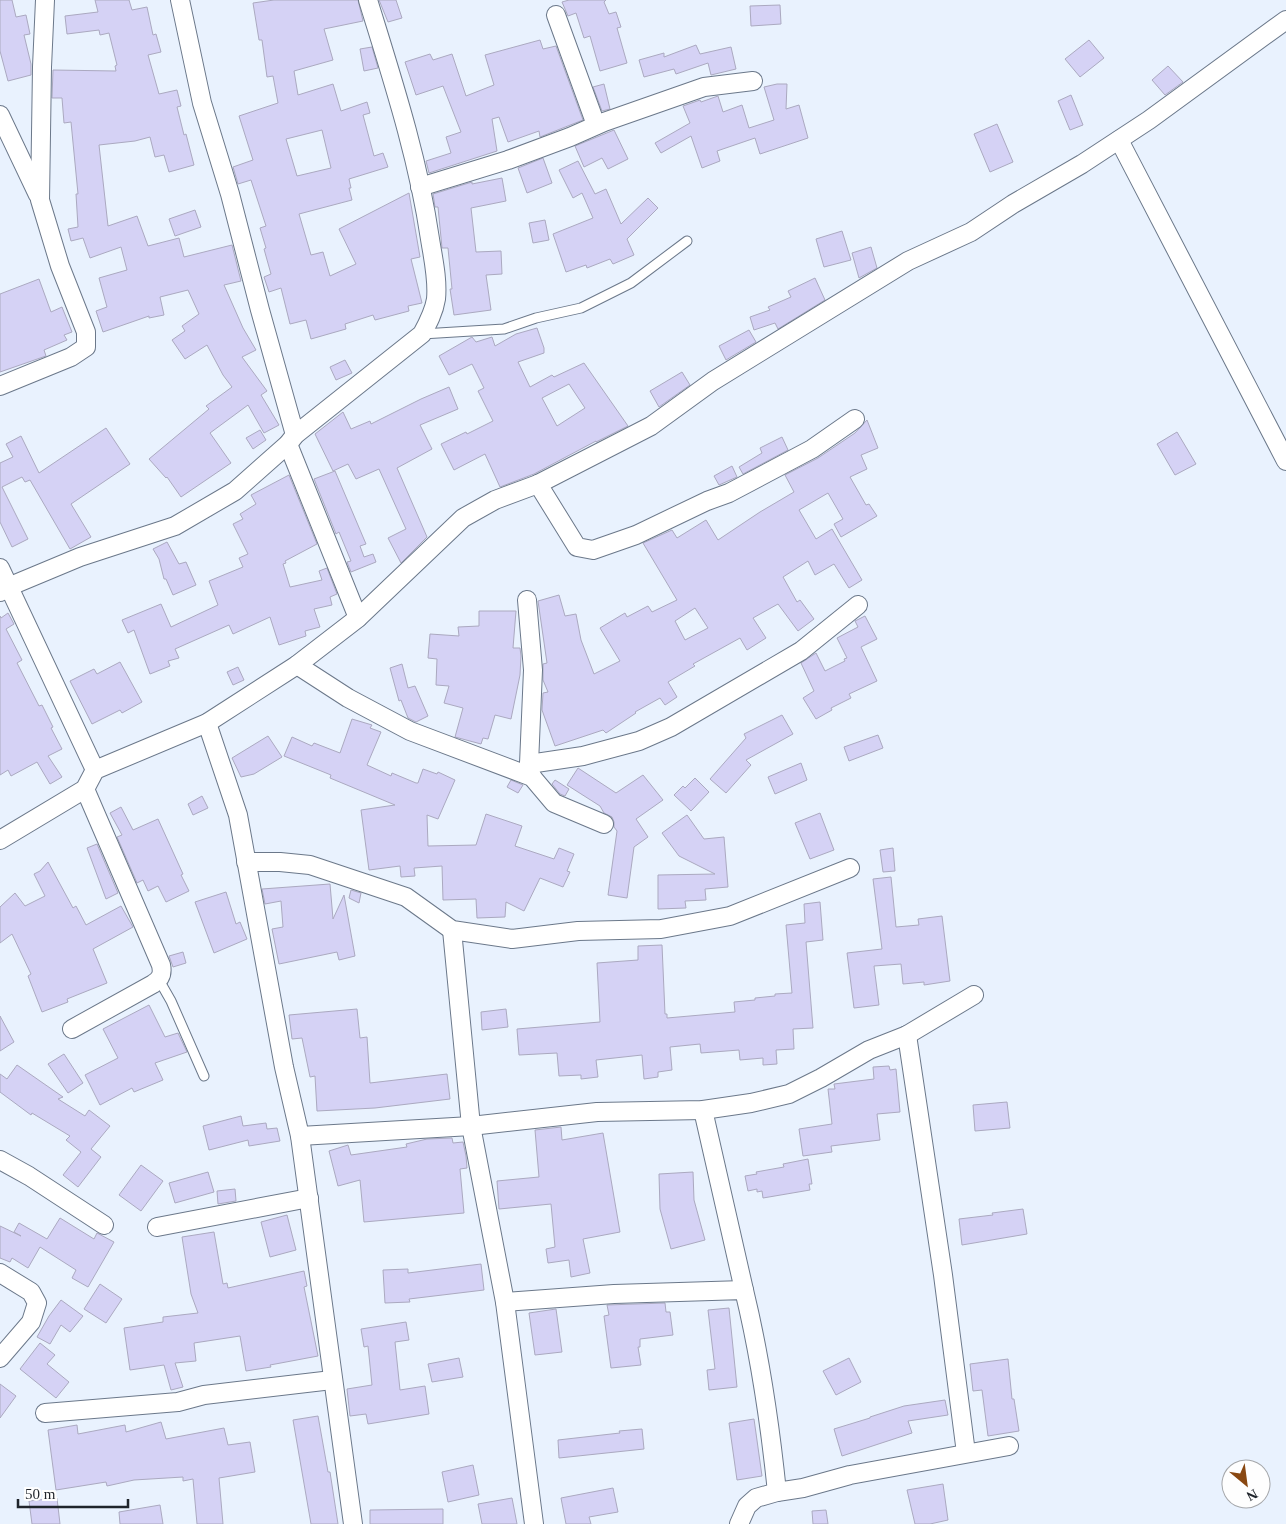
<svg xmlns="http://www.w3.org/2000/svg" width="1286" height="1524" font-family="'Times New Roman',serif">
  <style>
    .building { fill: #d5d2f5; stroke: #aba9c0; fill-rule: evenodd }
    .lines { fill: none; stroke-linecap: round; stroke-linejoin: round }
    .service-casing { stroke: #6b788a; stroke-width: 11 }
    .minor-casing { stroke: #6b788a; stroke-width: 20 }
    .service { stroke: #fff; stroke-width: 9 }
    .minor { stroke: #fff; stroke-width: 18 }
  </style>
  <rect width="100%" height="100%" fill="#e9f2fe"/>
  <!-- building -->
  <g class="building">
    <path d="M0,0h12l4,17 10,-2 4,19 -6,1 7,29v11l-23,6 -8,-30z"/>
    <path d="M95,0h34l3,10 15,-3 6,28 3,-1 5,18 -13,3 11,39 18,-4 4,16 -4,1 7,28 2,-1 8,31 -25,7 -5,-17 -9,2 -5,-20 -15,4 -36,4 9,81 29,-10 11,30 31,-8 5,19 48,-12 9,36 -17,4 19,43 13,22 -14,7 25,34 -6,4 18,30 -15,8 -16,-28 -38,28 21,30 -50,34 -14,-20 -1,1 -17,-19 60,-50 -3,-3 26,-19 -9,-12 -16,-30 -22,14 -13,-19 13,-9 -3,-5 17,-12 -11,-24 -28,7 4,18 -15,3v-2l-46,16 -7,-21 11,-4 -8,-29 28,-8 -6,-23 -31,11 -7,-20 -12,3 -3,-12 10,-2 -2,-33h2l-7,-72 -7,1 -2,-25h-10l1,-28 63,1 -1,-5 2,-1 -8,-32 -9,2 -1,-5 -32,4 -2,-18 33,-4z"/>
    <path d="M274,0h84l5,21 -39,8 9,31 -39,11 4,24 35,-11 8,27 26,-9 3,11 -7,2 11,41 9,-3 5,14 -39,12 2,9h-2l3,12 -53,14 12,41 12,-3 7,24 26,-12 -17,-35 70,-36 11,64 -9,2 11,44 -14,3 1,5 -34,9 -2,-5 -28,9 1,5 -35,10 -5,-19 -16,4 -9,-36 -12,4 -5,-15 7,-3 -7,-25 2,-1 -6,-20 6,-2 -15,-46 -13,4 -5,-17 20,-7 -14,-44 39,-13 -5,-27 -6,1 -5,-37h-3l-6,-37zM322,130l9,38 -34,8 -11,-37z"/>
    <path d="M379,0h17l6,18 -14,4z"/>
    <path d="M569,0h37l-2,2 5,12 7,-2 5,15 -4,1 10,35 -27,8 -10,-35 -6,2 -8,-25 -8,3 -6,-14z"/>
    <path d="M780,5l1,19 -30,2 -1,-20z"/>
    <path d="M540,40l3,9 13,-3 27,74 -43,17 -1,-6 -31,11 -9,-25 -7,2 5,32 -68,22 -3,-12 25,-8 -5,-16 15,-5 -18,-46 -27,9 -11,-33 25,-8 3,6 19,-6 14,42 28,-11 -9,-30z"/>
    <path d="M1089,40l15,18 -24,19 -15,-18z"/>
    <path d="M696,45l4,9 31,-7 5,22 -25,6 -3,-12 -32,11 -2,-5 -30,8 -5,-17 25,-7v4z"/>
    <path d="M372,47l6,21 -14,3 -4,-22z"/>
    <path d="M1168,66l15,16 -18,13 -13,-15z"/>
    <path d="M604,84l6,25 -8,2 -9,-24z"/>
    <path d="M777,84h10l-1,25 13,-4 9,33 -48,16 -5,-16 -38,13 3,10 -18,7 -11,-32 -30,17 -6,-10 35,-20 -7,-17 17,-6 1,2 17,-6 5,16 19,-7 7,23 25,-8 -10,-33z"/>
    <path d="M1071,95l12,30 -13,5 -12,-29z"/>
    <path d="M997,124l16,38 -23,10 -16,-38z"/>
    <path d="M614,130l14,29 -20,10 -6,-11 -18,9 -9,-21z"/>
    <path d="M543,158l9,25 -25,10 -9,-25z"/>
    <path d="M578,161l17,33 11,-5 15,35 27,-26 10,10 -31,31 7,16 -21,9 -3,-5 -23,9 -1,-3 -20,7 -13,-38 40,-16 -11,-25 -9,5 -14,-28z"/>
    <path d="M502,178l4,23 -35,7 5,44 25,-1 1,23 -16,1 5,35 -37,5 -4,-26h2l-4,-41h-6l-4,-41h-3l-2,-13 39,-12v2z"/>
    <path d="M195,210l6,17 -26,9 -6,-17z"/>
    <path d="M545,220l4,20 -16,3 -4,-20z"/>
    <path d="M842,231l9,29 -27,7 -8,-28z"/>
    <path d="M871,247l6,21 -18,10 -7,-25z"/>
    <path d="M815,278l10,22 -47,29 -3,-6 -21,7 -4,-13 20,-7 -2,-3 23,-10 -3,-6z"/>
    <path d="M39,279l12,33 11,-5 10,25 -8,3 3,5 -23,10 2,6 -46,16v-78z"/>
    <path d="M537,328l7,20v5l-26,9 12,25 22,-12 2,2 30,-14 44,63 -32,16v-1l-62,33 -34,13 -15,-33 -31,16 -13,-26 25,-12 1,2 26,-13 -15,-30 6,-3 -12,-24 -23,11 -10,-19 33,-19 4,5 16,-5 3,9 21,-12zM569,384l16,24 -28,18 -15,-28z"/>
    <path d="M749,330l7,12 -30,18 -7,-14z"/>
    <path d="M345,360l7,13 -16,7 -6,-13z"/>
    <path d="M682,372l8,13 -31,22 -9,-16z"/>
    <path d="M449,387l9,22 -38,16 12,24 -35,19 30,69 -26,26 -13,-25 18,-9 -27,-60 -23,10 -8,-15 -15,7 -18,-37 28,-22 8,17 19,-8 1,3 50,-25z"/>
    <path d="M867,420l11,28 -17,7 6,14 -17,8 16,28 3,-1 8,12 -36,21 -7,-13 9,-5 -15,-26 -29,17 17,29 16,-10 30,51 -13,8 -15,-24 -19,11 -7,-14 -25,16 14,25 3,-2 14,19 -16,12 -20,-27 -25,14 13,20 -19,12 -7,-12 -47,26 2,2 -27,16 9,15 -12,8 -5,-7 -25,14 1,1 -30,20 -3,-3 -48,16 -13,-36 1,-17 5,-1 -5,-12v-16l4,-1 -9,-62 21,-6 6,21 11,-2 5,26 13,34 26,-13 -20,-33 25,-15 2,4 21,-11 4,6 25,-12 -34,-57 29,-13 5,8 29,-18 12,20 42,-28 34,-20 -9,-17 33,-17 37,-25zM695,608l13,20 -23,12 -10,-19z"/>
    <path d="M106,428l24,36 -59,40 20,33 -21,12 -40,-69 -5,2 -3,-5 -20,10 26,52 -16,8 -12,-25v-59l13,-6 -7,-13 15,-8 18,37z"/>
    <path d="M260,430l6,10 -13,9 -7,-11z"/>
    <path d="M1177,432l19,32 -21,11 -18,-31z"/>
    <path d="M782,437l6,13 -45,24 -4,-7 23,-14 -2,-5z"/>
    <path d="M732,466l5,11 -18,8 -5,-9z"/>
    <path d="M335,471l31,73 -6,2 4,11 9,-3 3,8 -25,10 -4,-10 4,-1 -12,-29 -3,2 -22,-55z"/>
    <path d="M289,475l28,69 -32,17 1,2 -3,1 7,23 32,-7 -3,-9 8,-3 10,26 -7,3 2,8 -18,4 6,18 -15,4 1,5 -27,9 -9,-28 -37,17 -4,-9 -54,24 4,9 -11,3 2,5 -20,8 -16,-44 -6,3 -6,-13 39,-16 10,23 47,-22 -9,-24 34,-14 -4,-9 9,-4 -15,-30 10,-5 -3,-5 16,-10 -5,-9z"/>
    <path d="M167,542l12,22 7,-2 10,23 -23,10 -7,-16h-2l-5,-20 -6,-10z"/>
    <path d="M479,611h37l-3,37h7l1,8 -1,19 -9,44 -16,-4 -7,24 -5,-1 -2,6 -26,-7 8,-29 -19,-5 5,-17 -13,-1 1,-26 -9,-1 2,-24 29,2 -1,-9 21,-1z"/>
    <path d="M8,613l6,11 -8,5 16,31 -5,3 22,43 3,-1 11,22 -2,1 11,21 -14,7 14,21 -12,7 -13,-22 -26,14 -3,-6 -8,5v-159l1,2z"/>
    <path d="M865,616l12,23 -16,8 16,34 -28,13 2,4 -20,10 1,2 -16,9 -13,-21 11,-7 -13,-28 15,-10 9,18 20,-10 -1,-2 3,-1 -10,-20 21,-11 -3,-6z"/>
    <path d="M120,662l22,40 -20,11 -2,-3 -28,14 -22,-43 24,-12 3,5z"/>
    <path d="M402,664l6,24 7,-2 13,30 -12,6 -8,-4 -7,-18 -2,1 -9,-33z"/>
    <path d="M238,667l6,13 -11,5 -6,-13z"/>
    <path d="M782,715l11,19 -47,26 5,5 -25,28 -16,-14 36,-41 -2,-4z"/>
    <path d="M352,719l20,6 -2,3 11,4 -14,33 24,11 1,-3 24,10h2l5,-14 14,5 1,-2 17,8 -17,39 -11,-4 1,31 48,-1 10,-31 36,12 -7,20 39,13 5,-11 15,6 -7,17 3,1 -7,15 -23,-9 -16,33 -18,-9 -1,15 -28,1 -1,-19 -33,1 -1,-34 -28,2 1,8 -14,1 -1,-11 -31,4 -8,-60 34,-5 -65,-27 1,-3 -47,-19 8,-19 20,9 2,-3 26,10z"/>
    <path d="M878,735l5,13 -34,13 -5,-14z"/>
    <path d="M268,736l14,21 -28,17 -13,3 -9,-19z"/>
    <path d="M801,763l6,17 -32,14 -7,-17z"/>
    <path d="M578,768l38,25 27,-18 20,25 -27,19 12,18 -14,10 -7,51 -19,-3 9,-64 -3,-4v-5l-2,-5 -8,-4 -4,-7 -33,-21z"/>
    <path d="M695,778l14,14 -18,19 -17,-16 9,-9 2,2z"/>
    <path d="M511,780l12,5 -5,8 -11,-6z"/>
    <path d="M555,780l14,9 -4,7 -5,-2 -8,-10z"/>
    <path d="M202,796l6,12 -15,7 -5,-11z"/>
    <path d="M121,807l12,23 25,-11 25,55 -2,1 8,16 -23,11 -8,-16 -10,5 -5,-11 -6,3 -20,-46 5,-2 -12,-22z"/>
    <path d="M820,813l14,37 -24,9 -15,-36z"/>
    <path d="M687,815l17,24 20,-2 4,50 -23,2 1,11 -21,1 1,7 -28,1v-34l57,-1 -36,-18 -17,-23z"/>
    <path d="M97,844l21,49 -12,6 -19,-51z"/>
    <path d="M893,848l2,23 -12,1 -3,-22z"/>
    <path d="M48,862l25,46 3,-2 10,19 35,-19 12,21 -40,22 14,34 -40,16 1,3 -26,10 -14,-36 3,-2 -19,-40 -12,9v-36l15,-14 10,13 20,-10 -11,-22 6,-3z"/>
    <path d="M891,877l5,50 23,-2 -1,-6 24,-3 8,65 -26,4v-3l-21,2 -2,-20 -27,2 5,39 -25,3 -7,-55 35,-4 -9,-70z"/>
    <path d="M330,884l3,35 11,-24 11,61 -16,4 -2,-8 -58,12 -7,-35 11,-2 -2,-26 -16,3 -3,-15z"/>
    <path d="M351,890l10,3 -2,10 -10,-5z"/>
    <path d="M226,892l10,32 4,-2 7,17 -33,14 -19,-51z"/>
    <path d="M820,902l3,38 -17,2 7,86 -20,1 1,20 -18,1 1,14 -14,1v-7l-23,2 -1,-10 -38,3 -1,-9 -30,3 2,23 -14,2v5l-14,2 -2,-24 -46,5 2,17 -17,2v-4l-22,1 -2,-23 -38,2 -2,-26 83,-7 -3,-59 41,-3v-14l24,-1 3,69h2v4l68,-6 -1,-10 21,-2v-2l20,-2v-2l17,-1 -6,-68 19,-2 -1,-19z"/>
    <path d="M183,952l3,11 -13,4 -4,-11z"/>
    <path d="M149,1005l16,32 13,-4 9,19 -32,11 8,17 -29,12 -2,-4 -32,17 -15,-30 33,-17 -15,-29z"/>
    <path d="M357,1009l3,29 7,-1 3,46 77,-9 3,25 -75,9 -58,3 -2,-35 -5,1 -8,-39 -10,1 -3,-24z"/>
    <path d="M506,1009l2,18 -26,3 -1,-18z"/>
    <path d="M0,1016l14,26 -14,9z"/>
    <path d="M64,1054l19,29 -15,10 -20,-29z"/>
    <path d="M17,1065l46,32 -5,2 27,17 4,-6 21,16 -19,23 10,8 -23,30 -15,-12 18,-23 -15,-12 4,-4 -38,-23 -1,2 -31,-23v-18l7,5z"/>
    <path d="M889,1066l1,4 6,-1 4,43 -23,2 3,26 -49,6 1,6 -29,4 -4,-27 33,-5 -4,-35h7l-1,-5 40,-5 -1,-12z"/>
    <path d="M1007,1102l3,26 -35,3 -2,-26z"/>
    <path d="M241,1116l2,10 23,-3 1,6 10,-1 3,13 -31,5 -1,-6 -39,10 -6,-24z"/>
    <path d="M561,1127l1,13 41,-7 17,99 -37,7 7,34 -19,4 -2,-17 -21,3 -2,-14 9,-2 -4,-43 -52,5 -2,-28 42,-4 -4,-47z"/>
    <path d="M452,1138l1,5 10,-1 3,14 1,12 -7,1 4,44 -100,9 -4,-42 -22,6 -9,-35 19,-6 3,10 56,-8 -1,-3 21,-5z"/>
    <path d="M808,1159l4,25h-3l1,6 -47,8 -1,-7 -5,1v-3l-9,2 -3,-15 12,-2 -1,-2 28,-5 -1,-3z"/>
    <path d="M141,1165l22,16 -22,30 -22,-16z"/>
    <path d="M208,1172l6,20 -39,11 -6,-20z"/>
    <path d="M693,1172l1,28 11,40 -34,9 -11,-40 -1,-35z"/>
    <path d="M235,1189l1,12 -18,3 -1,-13z"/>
    <path d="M1023,1209l4,25 -65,11 -3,-26 34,-4 -1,-2z"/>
    <path d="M287,1215l9,35 -26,7 -9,-35z"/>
    <path d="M60,1218l34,21 3,-6 17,9 -26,45 -16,-9 4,-8 -36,-23 -12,21 -16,-10 -2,4 -10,-4v-32l21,10 -7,-4 5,-9 28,16z"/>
    <path d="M214,1232l9,52 4,-1 1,5 76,-17 3,15 -3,1 14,69 -48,9 1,2 -25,4 -6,-35 -46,7 2,18 -21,2 8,24 -12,3 -7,-25 -34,5 -6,-42 39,-6v-5l35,-4 -7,-19 -9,-57z"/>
    <path d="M481,1264l3,26 -75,9 1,3 -25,1 -2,-33 25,-1v4z"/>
    <path d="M100,1284l22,15 -16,24 -22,-14z"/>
    <path d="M61,1300l22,16 -13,16 -9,-7 -11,19 -13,-7 12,-21z"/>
    <path d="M665,1303l1,9h4l3,23 -33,4v8h-2l3,18 -30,3 -7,-52 5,-1 -2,-10z"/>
    <path d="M729,1308l8,79 -28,3 -2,-20 8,-1 -7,-59z"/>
    <path d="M556,1309l6,43 -27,3 -6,-42z"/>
    <path d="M406,1322l3,18 -14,2 5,48 25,-4 4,28 -61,10 -2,-10 -16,2 -3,-27 25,-4 -4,-39 -4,1 -3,-18z"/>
    <path d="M40,1343l15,12 -8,9 22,18 -13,16 -36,-29z"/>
    <path d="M459,1358l4,19 -31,5 -4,-18z"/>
    <path d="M849,1358l12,24 -25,13 -13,-24z"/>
    <path d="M1008,1359l4,40h2l5,32 -31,5 -6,-46 -9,1 -3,-27z"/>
    <path d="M0,1384l16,12 -16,22z"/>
    <path d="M945,1400l3,15 -40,6 4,12 -70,23 -8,-27 36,-11v-1l34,-11z"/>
    <path d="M318,1416l10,56h2l8,52h-27l-18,-104z"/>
    <path d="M754,1419l8,57 -25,4 -8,-57z"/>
    <path d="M161,1422l5,17 58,-11 4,17 22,-3 5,30 -36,6 4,46h-26l-4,-45 -10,2v-4l-49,3 -27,6 -1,-4 -50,8 -8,-60 29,-5 1,9 47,-9 1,7z"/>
    <path d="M642,1429l2,20 -85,9 -1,-18 62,-7 -1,-2z"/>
    <path d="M473,1465l6,30 -31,7 -6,-30z"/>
    <path d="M943,1484l5,36 -18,4h-15l-8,-34z"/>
    <path d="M613,1488l5,24 -29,5 2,7h-25l-5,-26z"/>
    <path d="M57,1498l3,26h-28l-3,-23z"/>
    <path d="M512,1498l5,26h-35l-4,-20z"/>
    <path d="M160,1505l3,19h-43l-1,-12z"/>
    <path d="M443,1509v15h-73v-14z"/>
    <path d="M826,1510l2,14h-15l-1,-13z"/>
  </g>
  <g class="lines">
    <!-- service casing -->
    <g class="service-casing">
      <g id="service">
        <path d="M422,334l82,-5 32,-11 45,-10 50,-25 56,-42"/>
        <path d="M159,980l12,21 33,75"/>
      </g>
    </g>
    <!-- minor casing -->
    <g class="minor-casing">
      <g id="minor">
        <path d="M180,0l22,103 28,91 30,116 35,125"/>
        <path d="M556,15l40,110"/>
        <path d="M0,115l38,80"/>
        <path d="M1119,140l167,321"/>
        <path d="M420,187l88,-27 62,-23 34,-15 100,-35 49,-6"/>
        <path d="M0,386l71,-29 15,-10v-15l-26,-66 -20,-66 2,-133 3,-67"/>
        <path d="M288,444l70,174"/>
        <path d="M538,484l39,63 16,3 43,-15 71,-34 22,-8 83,-44 43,-30"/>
        <path d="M0,568l95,202"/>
        <path d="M0,592l8,-5 72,-30 95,-31 60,-35 53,-47 7,-9 127,-101c6,-11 12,-22 14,-35 2,-20 -3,-41 -6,-60 -12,-82 -38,-161 -62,-239"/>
        <path d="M527,600l6,70 -4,94"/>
        <path d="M297,665l51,33 62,33 122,46 22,26 50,21"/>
        <path d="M207,723l31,92 46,252 16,69 53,388"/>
        <path d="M532,777l-3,-13 54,-8 56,-15 32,-14 130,-76 57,-46"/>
        <path d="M0,840l85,-51 10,-19 112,-47 90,-58 61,-47 105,-100 32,-18 43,-16 113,-58 62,-45 195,-120 63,-29 42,-28 69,-40 67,-44 137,-100"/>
        <path d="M246,862h34l30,3 96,32 46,33 60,9 66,-8 83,-2 69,-13 120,-48"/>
        <path d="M452,930l19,196 34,176 29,222"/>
        <path d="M72,1029l81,-45c8,-5 10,-10 8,-19l-76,-176"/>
        <path d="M907,1035l36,240 23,178"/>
        <path d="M703,1110l41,180"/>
        <path d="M300,1136l171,-10 126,-14 106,-2 48,-7 38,-9 32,-16 48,-28 38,-15 67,-40"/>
        <path d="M0,1160l29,16 75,49"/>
        <path d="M157,1227l152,-29"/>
        <path d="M0,1273l31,19 6,11 -6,19 -31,36"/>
        <path d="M505,1302l109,-8 130,-4c16,66 26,134 33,202"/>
        <path d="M45,1413l133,-11 26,-7 128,-15"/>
        <path d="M739,1524l8,-18 9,-8 21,-6 26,-4 47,-13 159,-29"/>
      </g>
    </g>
    <!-- service -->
    <use href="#service" class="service"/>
    <!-- minor -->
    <use href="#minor" class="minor"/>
  </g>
  <!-- north arrow -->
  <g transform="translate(1246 1484) rotate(151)"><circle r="24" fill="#fefefe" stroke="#a5a7aa"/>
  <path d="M0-4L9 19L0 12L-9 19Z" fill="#894812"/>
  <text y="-8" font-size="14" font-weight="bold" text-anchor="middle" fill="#1f242b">N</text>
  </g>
  <!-- scale -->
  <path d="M18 1499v8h110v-8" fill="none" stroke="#1f242b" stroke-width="2.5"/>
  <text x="25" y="1499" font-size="15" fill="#1f242b" stroke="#fefefe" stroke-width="4" paint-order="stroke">50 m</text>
</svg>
